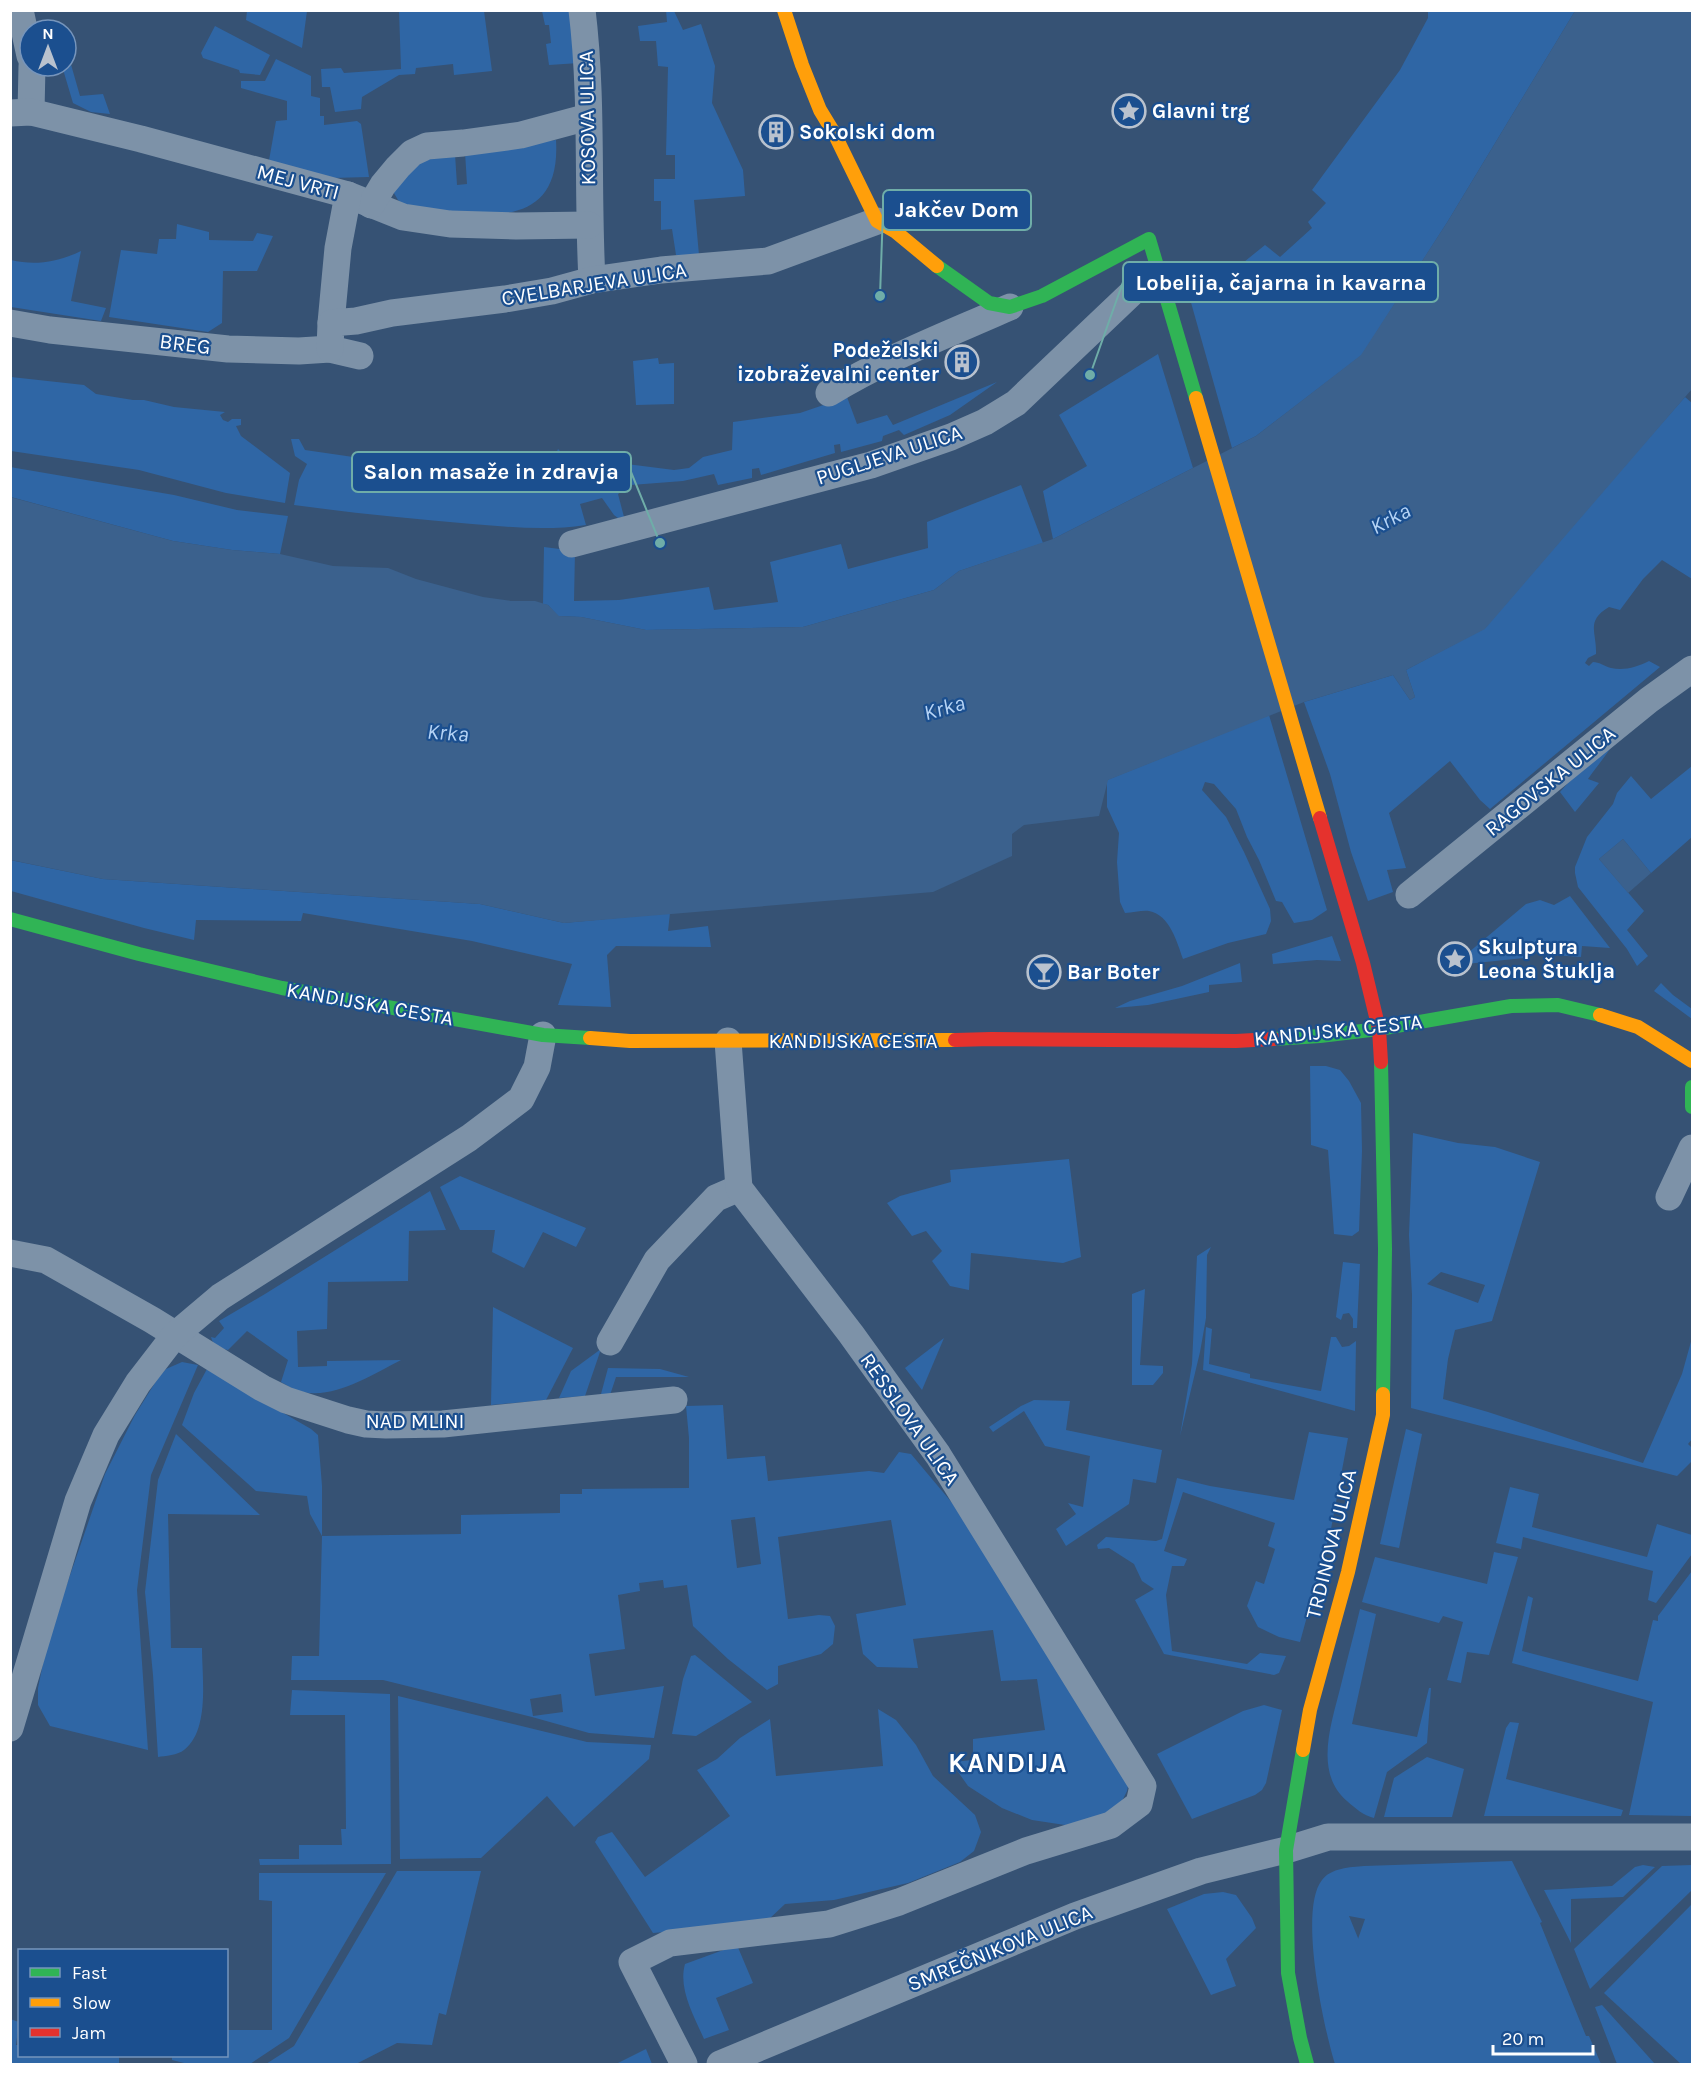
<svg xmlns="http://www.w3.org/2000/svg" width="1703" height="2075" font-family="Karla,sans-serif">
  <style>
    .green { fill: #2f66a5; fill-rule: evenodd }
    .water { fill: #3b618d }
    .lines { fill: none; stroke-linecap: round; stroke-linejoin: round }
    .street { stroke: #7d92a8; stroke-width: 27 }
    .fast { stroke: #30b455; stroke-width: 14 }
    .slow { stroke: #ff9f0a; stroke-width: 14 }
    .jam { stroke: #e5322d; stroke-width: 14 }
    .labels { text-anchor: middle; stroke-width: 4.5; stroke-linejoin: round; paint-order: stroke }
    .poi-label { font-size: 21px; font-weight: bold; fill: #fff; stroke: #1b4f8f; text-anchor: start }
    .street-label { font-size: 21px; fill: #fff; stroke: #1b4f8f }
    .water-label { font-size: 22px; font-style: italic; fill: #b5d3f5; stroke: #1b4f8f }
    .district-label { font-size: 27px; font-weight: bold; letter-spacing: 1.5px; fill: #fff; stroke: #1b4f8f }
    .leader { fill: none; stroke: #6fada8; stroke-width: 2 }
    .callout-dot { fill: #6fada8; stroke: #1b4f8f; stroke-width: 2 }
    .callout { fill: #1b4f8f; stroke: #6fada8; stroke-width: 2 }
    .callout-label { font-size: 22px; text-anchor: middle; font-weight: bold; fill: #fff }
  </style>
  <rect width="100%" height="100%" fill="#365274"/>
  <!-- green -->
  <g class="green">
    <path d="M666,10l8,1 9,19 18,-6 14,42 -3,37 31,67 2,26 -51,4 5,55h-23l-4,-26 -11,1v-29h-7v-22h21v-24h-9l2,-88 -10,-1 -2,-25h-16l-2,-15 29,-4z"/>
    <path d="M247,11h60l-5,37 -56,-28z"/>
    <path d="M399,11h85l8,60 -38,4 -1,-11 -37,4 -1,6 -16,1 -37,22 -1,12 -26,3 -5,-25h-8l-1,-18 20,-1 3,5 57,-4z"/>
    <path d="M542,11h31l6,52 -30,2 -3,-21 5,-1 -2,-18h-4z"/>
    <path d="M1428,11h147l-127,210 -86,134 -106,81 -24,12 -42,-149 11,-11 6,6 6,-7 52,-42 15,12 32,-29 -4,-6 18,-19 -14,-13 88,-120 28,-52z"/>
    <path d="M215,26l55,29 -10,20 -20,-2 -1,-3 -36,-12 -2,-5z"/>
    <path d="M66,47l14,49 23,-2 7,20 -19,-2 -18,-9 -11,-37h4z"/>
    <path d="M276,59l35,17v20l9,2v18h4v9l33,-4 4,3 8,53 -38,1 -63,-12 8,-45 11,-1v-19l-46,-13v-7h24z"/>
    <path d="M556,140c6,98 -84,73 -148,69l-10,-9 -7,-12 32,-28 32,-6 2,31 10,-1 -2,-32z"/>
    <path d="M177,224l32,8v8l44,1 4,-8 16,3 -16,35h-34l-1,52 -14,9 -99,-15 12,-67 36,4 2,-15h17z"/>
    <path d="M81,251l-10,50 35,7 -5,13 -90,-14v-47c24,6 47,2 70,-9z"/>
    <path d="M1158,354l35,114 -140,71 -10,-48 44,-25 -28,-51z"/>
    <path d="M658,358l1,6 15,-1v41l-38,1 -3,-44z"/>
    <path d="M11,377l73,8 12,9 37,6h11l30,7 51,5 -5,3 3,5 5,2 4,-3h9v6l-5,1 5,10 49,37 -5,30 -59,-10 -87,-23 -128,-19z"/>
    <path d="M997,382l-47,33 -46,20 -5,-5 -16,6 -1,5 -41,11 -1,-8 -6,1 1,8 -74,22 -2,-7 -7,1v9l-34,7 -4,-11 -31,7 -52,4 -13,9 6,23 -6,1 -4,-3 -12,-17 -22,6 6,21c-39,6 -76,2 -114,-1 -60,-5 -119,-11 -178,-19l5,-25 8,-16 -12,-8 -4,-17h8l6,11 62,9 6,-7 62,6 6,6 39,2 12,4 35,-1 1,-8 27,-5 3,-7 6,6h43l4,7 63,8 15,-2 14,-11 29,-7 1,-28 67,-9 47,-16 10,27 30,-9 6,10z"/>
    <path d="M1685,397l7,6v176l-30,-19 -19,19 -23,31 -11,-3c-24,14 -12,26 -13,47l-8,4 -3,5 4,3 4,-4c6,0 11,4 18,6 13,3 26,-1 38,-7l11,6 -170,142 -10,-9 -30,-39 -61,52 17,55 -19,2 6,22 -25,9 -17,-49 -21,-78 -26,-72 89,-27 17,25 5,-3 -9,-27 71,-38z"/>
    <path d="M10,467l164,28 63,15 51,6 -8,38 -48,-4 -59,-9 -162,-44z"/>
    <path d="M1021,485l22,58 -84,28 -25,19 -131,37 -157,3 -65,-13 -23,-1 -10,-11 -5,-1 1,-57 31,4 -1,50 45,-1 90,-13 5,23 64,-8 -8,-40 71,-18 7,25 80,-21 -1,-26z"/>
    <path d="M1269,715l58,195 -15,10 -18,3 -12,-21 -6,-1 -17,-41 -12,-23 -11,-28 -22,-25 -9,-2 -3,8 24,27 18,35 26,57 1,12 -5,13 -38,9 -45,16c-6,-17 -13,-44 -34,-48 -7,-1 -16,2 -24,2l-5,-11 -3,-40 2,-29 -12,-26v-27z"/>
    <path d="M1613,744c-6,11 -17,23 -25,35l11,4 -24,29 -15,-20 14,-16z"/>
    <path d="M1692,766v71l-41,36 -28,-34 -24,20 45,52 -17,19 21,26 -11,10 -10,-17 -49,-62 -3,-14v-6l12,-30 26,-33 4,-11 14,-17 20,23z"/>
    <path d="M10,860l93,19 377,25 84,19 106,-10 -2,18 40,-5 3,21 -95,-1 -9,9 4,52 -53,-2 14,-41 -100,-23 -169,-28 -2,8 -105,-1 -2,20 -50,-12 -133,-37z"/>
    <path d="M1570,896l40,52 -28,-2 -1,11 -29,-2 -8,-13 -20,16 -58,6 -4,-6 64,-54 14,-4 14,5z"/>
    <path d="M1332,936l9,25 -24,-1 -44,4 -1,-10z"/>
    <path d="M1240,963l2,19 -33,3v7l-61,13 -33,3 15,-7 52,-15z"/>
    <path d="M1661,983l12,12 19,14v10l-38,-28z"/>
    <path d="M1310,1066h16l14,4 9,11 12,22 1,48 -3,80 -7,5 -18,-2 -6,-84 -17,-5z"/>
    <path d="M1413,1133l45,10 37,4 45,15 -48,159 -37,9 -7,29 -5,40 45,13 155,51 39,-89 10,-36v101l-4,5 4,4v13l-15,15 -266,-68 1,-113 -3,-60zM1441,1272l44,13 -7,18 -51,-19z"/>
    <path d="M1069,1159l12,98 -18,6 -92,-10 -2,37 -19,-4 -18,-25 10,-10 -16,-20 -14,5 -25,-33 13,-7 51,-14 -1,-12z"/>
    <path d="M460,1176l126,52 -10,19 -33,-15 -19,36 -32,-16 3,-22h-35l-20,-43z"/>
    <path d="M430,1191l16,39 -37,1 -1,50 -80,1 -1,47 -30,2 1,36 29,-1v-5l74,-1c-28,14 -66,39 -98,32 -7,-1 -15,-6 -22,-10l7,-22 -41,-29 -19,19c-8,-2 -15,-4 -17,-13l4,1 9,-10 -5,-7 46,-27z"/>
    <path d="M1211,1247l-4,8 -1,63 -6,34 -20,84 12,-72 5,-108z"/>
    <path d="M1343,1262l17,2 -3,64h-4v-9l-4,-6 -6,1 -2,6 -5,-3z"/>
    <path d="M1145,1289l-5,76 23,1v7l-10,12h-21v-91z"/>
    <path d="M493,1307l80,41 -27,52 -55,5z"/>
    <path d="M1206,1327l6,2 -3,35 41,10v4l71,13 10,-54h5l6,10 7,-1 7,-5 -1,70 -152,-41z"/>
    <path d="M944,1338l-22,52 -17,-22z"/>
    <path d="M601,1349l-16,47 -26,2 12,-27z"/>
    <path d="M182,1362l16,3 -47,110 -14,115 11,160 -98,-24 -12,-21v-17l10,-49 57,-165 30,-59 23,-37 8,-9z"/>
    <path d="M608,1368l52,1 29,8h-73l-6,18 -9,-1z"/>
    <path d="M207,1369l104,60 7,6 4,51v50l139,-2v-19l99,-2v-19h22v-5l107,-1v-50l-3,-32 37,-1 4,54 38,-3 3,25 101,-10 15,2 15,-21 12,2 42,50 176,277 -2,10 -5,10 -24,20 -33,4 -33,-5 -30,-12 -34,-22 -17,-24 22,-2v-21l72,-9 -8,-51 -36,2 -8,-51 -80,9 5,29 -41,-1 -14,-13 -7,-40 50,-9 -15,-85 -113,17 10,82 31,-4 11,1 5,10 -2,18 -12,10 -43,12v18l-11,6 -39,-31 -35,-33 -6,-41 -23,3 -1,-8 -24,3 1,8 -22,4 7,54 -36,5 6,42 69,-10 -10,52 -65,-5 -57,-16 -149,-37h-92l1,-24h27l3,-120 -12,-22 -3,-18 -51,-5 -74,-66 12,-32zM755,1517l6,47 -24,4 -6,-48zM561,1694l2,18 -30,4 -3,-17z"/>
    <path d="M1034,1400l36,1 -4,29 96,20 -6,33 -23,-4 -4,25 -63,42 -10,-17 20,-15 -8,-11 15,4 7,-51 -45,-10 -21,-35 -31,21 -4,-5 32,-21z"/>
    <path d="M1406,1429l16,5 -23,114 -19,-4z"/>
    <path d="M1309,1432l39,6 -17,91 -31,113 -21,-5 -21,-10 -11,-21 9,-25 8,3 11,-35 -7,-3 7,-23 -92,-31 -19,59 23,8 -3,7h-12l-6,29 6,56 75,13 13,-11 26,3 -7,17 -5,2 -110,-21 -29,-54 19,-11 -12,-8 -8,-17 -25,-16 -11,1 -1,-4 9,-8 50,4 6,-2 15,-61 33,8 84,14z"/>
    <path d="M176,1434l84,81 -92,-1 3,134h31c0,29 8,82 -18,102 -6,5 -19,6 -26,7l-5,-82 -8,-83 13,-112z"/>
    <path d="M1510,1487l29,7 -7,33 115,30 10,-33 35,11v19l-36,49 -8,-3 5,-29 -130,-34 -2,12 -25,-6z"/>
    <path d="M1494,1552l24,5 -29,98 -22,-3 -6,31 -14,-3 16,-58 -20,-6 -4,7 -77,-21 13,-45 112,27z"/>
    <path d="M1692,1571v245l-63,-1 24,-113 -141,-39 16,-67 5,2 -11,53 116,30 15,-61 5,1v-5z"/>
    <path d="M1360,1609l16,5 -24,110 65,13 12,-49h2l-4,55 -40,29 -13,46c-11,-3 -18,-9 -27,-17 -34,-29 -15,-79 -6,-116 6,-25 13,-51 19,-76z"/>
    <path d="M695,1655l57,47 -56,34 -24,-2 11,-55 8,-23z"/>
    <path d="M292,1690l98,4 1,170 -131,1 -1,-6h40v-14h43l-1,-16h5l-1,-114h-55z"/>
    <path d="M398,1696l189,46 64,3 -2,14 -75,68 -27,-31 -66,62 -81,1z"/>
    <path d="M1264,1705l18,5 -16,73 -4,7 -7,5 -63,24 -35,-65 86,-43z"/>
    <path d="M878,1709l18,11 20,25 17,31 42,39 6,17 -7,19 -14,11 -52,21 -74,17 -49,4 -18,17 -44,6 -70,6 -58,-91 3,-5 14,-5 33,45 85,-61 -33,-46 20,-11 23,-21 30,-19 6,57 107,-10z"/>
    <path d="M1510,1722l9,1 -13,56 117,31 -2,6h-137l22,-88z"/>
    <path d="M1427,1757l37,12 -12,48h-68l10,-39z"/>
    <path d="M1512,1861l30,61 -2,1 46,113h3l12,28h-266c-11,-35 -37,-154 -13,-184 9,-12 28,-13 42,-14zM1349,1916l16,3 -7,20v-1z"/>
    <path d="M1643,1865l12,2 -32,30 -52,2v44l-27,-53 68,-4 23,-19z"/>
    <path d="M1692,1865v25l-102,99 -16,-40 88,-83z"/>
    <path d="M397,1871h84l-35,144 -7,-2 -7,32 -35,-2 -41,21h-90l28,-18z"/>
    <path d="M259,1873h127l-97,165 -39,26h-62l-16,-4v-4h54l1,-26h45v-129l-13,-1z"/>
    <path d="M1223,1892l13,3 16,23 4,10 -30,31 10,27 -25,9 -44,-86 37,-15z"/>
    <path d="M1692,1904v160h-11l-77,-71z"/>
    <path d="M737,1945l16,38 -37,15 13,32 -25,9c-10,-23 -26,-50 -19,-75z"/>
    <path d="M1602,2005l53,59h-38l-22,-57z"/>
    <path d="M10,2019l9,3 -3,23h3l1,11h99v8h-108z"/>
    <path d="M646,2049l6,15h-36z"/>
  </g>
  <!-- water -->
  <g class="water">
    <path d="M1575,11h117v378l-207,240 -79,41 9,27 -5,3 -17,-25 -89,27 -196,78 -9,36 -75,9 -12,9v22l-79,36 -369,31 -84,-19 -377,-25 -92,-19 -1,-363 163,44 59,9 48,4 53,12 55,2 28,11 67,18 28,4h24l13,4 11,11 22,1 65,13 157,-3 131,-37 25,-19 94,-32 203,-103 105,-81 87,-134z"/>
    <path d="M1623,839l28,34 -23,20 -29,-34z"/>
  </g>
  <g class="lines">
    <!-- street -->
    <g class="street">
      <path d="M20,10l10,46"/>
      <path d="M582,10c11,90 5,180 10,270"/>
      <path d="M31,112l1,-46"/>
      <path d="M10,113l21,-1 110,27 207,56 55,22 47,7 66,2 73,-1"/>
      <path d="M371,205l12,-20 15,-18 14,-14 15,-7 36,-3 58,-8 67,-18"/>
      <path d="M10,323l40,7 178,19 71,2 31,-2 30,7"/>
      <path d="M331,323l7,-75 10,-53"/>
      <path d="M330,349l1,-26 25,-2 36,-8 113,-14 47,-8 40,-11 69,-10 107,-9 109,-40"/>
      <path d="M829,393c57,-35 120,-59 181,-86"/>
      <path d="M572,544l299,-79 80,-28 34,-15 31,-19 124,-118 19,-7"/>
      <path d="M1409,895l240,-195 43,-31"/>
      <path d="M1669,1197l23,-49"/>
      <path d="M10,1253l36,7 106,60 110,68 24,12 62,20 18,4 20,1 57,-1 231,-24"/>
      <path d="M610,1342l47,-82 59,-62 23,-10"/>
      <path d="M10,1728l68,-227 28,-66 32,-52 37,-48 45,-38 249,-159 52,-39 16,-32 6,-32"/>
      <path d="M684,2064l-52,-102 38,-19 159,-19 70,-22 127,-51 85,-26 28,-21 4,-18 -205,-331 -87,-121 -112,-146 -11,-147"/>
      <path d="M720,2064l355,-148 126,-45 85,-21 42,-13h364"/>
    </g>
    <!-- fast -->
    <g class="fast">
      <path d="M937,266l52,37 21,4 32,-11 107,-57 47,159"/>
      <path d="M10,919l129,35 143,34 261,47 47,3"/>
      <path d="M1274,1039l46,-3 59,-7 132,-23 47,-1 42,10"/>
      <path d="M1381,1062l4,187 -2,145"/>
      <path d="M1692,1087v20"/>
      <path d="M1303,1750l-17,100 2,123 12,65 7,26"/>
    </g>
    <!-- slow -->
    <g class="slow">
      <path d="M784,10l18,55 18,45 14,23 43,88 19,11 41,34"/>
      <path d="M1196,398l124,420"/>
      <path d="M1600,1015l38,12 54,34"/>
      <path d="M590,1038l40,3 325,-1"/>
      <path d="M1303,1750l7,-40 38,-138 35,-157v-21"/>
    </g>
    <!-- jam -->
    <g class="jam">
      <path d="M1320,818l43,145 16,66 2,33"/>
      <path d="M955,1040l36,-1 245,2 38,-2"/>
    </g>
  </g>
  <!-- icons -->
  <defs>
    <g id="sight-ring" transform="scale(1.725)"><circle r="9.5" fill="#1b4f8f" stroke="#b9c2ce" stroke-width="1.5"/><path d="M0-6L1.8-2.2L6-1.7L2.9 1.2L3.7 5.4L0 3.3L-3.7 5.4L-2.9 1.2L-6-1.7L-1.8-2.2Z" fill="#b9c2ce"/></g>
    <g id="building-ring" transform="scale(1.725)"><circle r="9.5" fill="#1b4f8f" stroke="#b9c2ce" stroke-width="1.5"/><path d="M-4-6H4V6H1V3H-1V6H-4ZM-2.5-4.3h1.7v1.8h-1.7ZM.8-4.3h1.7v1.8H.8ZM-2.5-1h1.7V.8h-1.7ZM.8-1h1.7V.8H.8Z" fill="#b9c2ce"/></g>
    <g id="bar-ring" transform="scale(1.725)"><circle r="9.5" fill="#1b4f8f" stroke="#b9c2ce" stroke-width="1.5"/><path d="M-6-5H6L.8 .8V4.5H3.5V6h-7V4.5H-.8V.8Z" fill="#b9c2ce"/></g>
  </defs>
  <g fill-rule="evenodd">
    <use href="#sight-ring" x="1129" y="111"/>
    <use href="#building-ring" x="776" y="132"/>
    <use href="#building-ring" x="962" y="362"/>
    <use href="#sight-ring" x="1455" y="959"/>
    <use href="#bar-ring" x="1044" y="972"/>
  </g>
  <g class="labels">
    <!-- poi labels -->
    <g class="poi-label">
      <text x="1152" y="118">Glavni trg</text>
      <text x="799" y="139">Sokolski dom</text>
      <text x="939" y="357" text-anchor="end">Podeželski<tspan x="939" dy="24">izobraževalni center</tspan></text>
      <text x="1478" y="954">Skulptura<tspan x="1478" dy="24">Leona Štuklja</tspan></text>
      <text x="1067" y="979">Bar Boter</text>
    </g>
    <!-- street labels -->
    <g class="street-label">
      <text transform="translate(587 118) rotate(-91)" y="7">KOSOVA ULICA</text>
      <text transform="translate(298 182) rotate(15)" y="7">MEJ VRTI</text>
      <text transform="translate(594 284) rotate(-9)" y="7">CVELBARJEVA ULICA</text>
      <text transform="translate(185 344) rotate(7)" y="7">BREG</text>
      <text transform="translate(889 455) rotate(-18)" y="7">PUGLJEVA ULICA</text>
      <text transform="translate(1550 781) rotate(-39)" y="7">RAGOVSKA ULICA</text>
      <text transform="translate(370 1004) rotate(10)" y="7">KANDIJSKA CESTA</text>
      <text transform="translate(1338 1030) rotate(-6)" y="7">KANDIJSKA CESTA</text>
      <text x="853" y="1048">KANDIJSKA CESTA</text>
      <text transform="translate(910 1419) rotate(55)" y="7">RESSLOVA ULICA</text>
      <text x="415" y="1428">NAD MLINI</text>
      <text transform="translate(1331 1544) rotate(-76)" y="7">TRDINOVA ULICA</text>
      <text transform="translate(1000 1948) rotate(-22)" y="7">SMREČNIKOVA ULICA</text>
    </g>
    <!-- water labels -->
    <g class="water-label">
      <text transform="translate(1390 518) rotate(-28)" y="8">Krka</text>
      <text transform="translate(944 707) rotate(-16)" y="8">Krka</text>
      <text transform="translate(448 732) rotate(4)" y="8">Krka</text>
    </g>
    <!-- district labels -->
    <g class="district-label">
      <text x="1008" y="1772">KANDIJA</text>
    </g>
  </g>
  <!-- callouts -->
  <path class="leader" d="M880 296L883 210M1090 375L1123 282M660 543L631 472"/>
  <g class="callout-dot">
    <circle cx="880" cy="296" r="6"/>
    <circle cx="1090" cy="375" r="6"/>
    <circle cx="660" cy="543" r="6"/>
  </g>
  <g class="callout">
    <rect x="883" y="190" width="148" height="40" rx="6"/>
    <rect x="1123" y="262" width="315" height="40" rx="6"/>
    <rect x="352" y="452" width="279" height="40" rx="6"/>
  </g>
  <g class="callout-label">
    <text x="957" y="217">Jakčev Dom</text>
    <text x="1281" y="290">Lobelija, čajarna in kavarna</text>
    <text x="491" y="479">Salon masaže in zdravja</text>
  </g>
  <!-- border -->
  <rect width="1703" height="2075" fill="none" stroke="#ffffff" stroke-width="24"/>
  <!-- legend -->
  <rect x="18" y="1949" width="210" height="108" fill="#1b4f8f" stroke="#7695bc" stroke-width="1.5"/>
  <rect x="30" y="1968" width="30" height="9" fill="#30b455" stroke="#7695bc" stroke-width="1.5"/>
  <text x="72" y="1979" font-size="18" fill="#ffffff">Fast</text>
  <rect x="30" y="1998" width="30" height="9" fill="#ff9f0a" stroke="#7695bc" stroke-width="1.5"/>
  <text x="72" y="2009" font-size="18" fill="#ffffff">Slow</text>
  <rect x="30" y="2028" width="30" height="9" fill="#e5322d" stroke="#7695bc" stroke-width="1.5"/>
  <text x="72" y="2039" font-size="18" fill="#ffffff">Jam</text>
  <!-- north arrow -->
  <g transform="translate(48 48)"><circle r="28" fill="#1b4f8f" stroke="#7695bc" stroke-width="1.5"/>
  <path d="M0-4.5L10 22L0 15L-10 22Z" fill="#b9c2ce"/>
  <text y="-9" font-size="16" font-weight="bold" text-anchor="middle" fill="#ffffff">N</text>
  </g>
  <!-- scale -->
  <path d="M1493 2045v9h100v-9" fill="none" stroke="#ffffff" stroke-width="3"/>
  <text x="1502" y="2045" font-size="18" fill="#ffffff" stroke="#1b4f8f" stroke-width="4.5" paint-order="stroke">20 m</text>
</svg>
